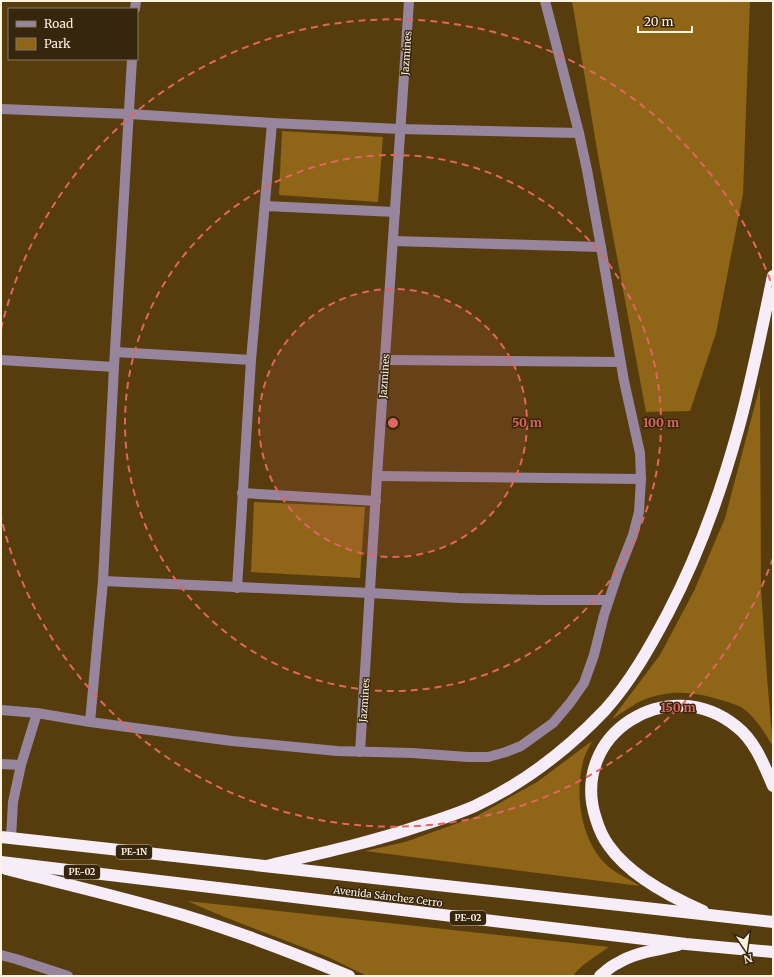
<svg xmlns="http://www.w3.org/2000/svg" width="774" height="977" font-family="Merriweather,serif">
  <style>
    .green { fill: #8f6517 }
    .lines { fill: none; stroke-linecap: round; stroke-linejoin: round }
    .minor { stroke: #96859c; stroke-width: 10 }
    .highway { stroke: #f6edf9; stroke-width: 12 }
    .ring { fill: none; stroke: #e26560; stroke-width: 2; stroke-dasharray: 7 5 }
    .labels { text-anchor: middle; stroke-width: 3; stroke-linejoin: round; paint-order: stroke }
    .shield { fill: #35260d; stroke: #c2b5a1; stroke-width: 1 }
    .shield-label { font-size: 9px; font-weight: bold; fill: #fef2e1 }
    .street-label { font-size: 10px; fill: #fef2e1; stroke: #35260d }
    .centre { fill: #e26560; stroke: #35260d; stroke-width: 2 }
    .ring-label { font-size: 12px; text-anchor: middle; font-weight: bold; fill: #e26560; stroke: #35260d; stroke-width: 3; stroke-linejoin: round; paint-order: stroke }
  </style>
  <rect width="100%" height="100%" fill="#573d0e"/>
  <!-- green -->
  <g class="green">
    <path d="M572,1h178l-7,193 -27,139 -26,78 -44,1 -47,-251z"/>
    <path d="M282,131l101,6 -5,65 -99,-7z"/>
    <path d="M760,386l1,202 6,90 6,69c-8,-14 -18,-31 -32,-40 -6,-3 -13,-5 -20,-7 -26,-8 -51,-11 -78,0 -9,4 -21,13 -31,19l48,-64 34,-64 31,-73z"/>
    <path d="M254,502l111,5 -5,71 -109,-6z"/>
    <path d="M592,741c-2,5 -6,11 -8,17 -9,32 -5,73 16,100 10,13 27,20 40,28l-275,-35 40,-9 70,-25 62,-35z"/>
    <path d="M187,901l422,46c-11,8 -29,18 -36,29h-206l-39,-19 -106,-41z"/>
  </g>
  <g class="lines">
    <!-- minor -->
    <g class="minor">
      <path d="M135,9l1,-8"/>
      <path d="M1,109l128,5 143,9 128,6 179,4"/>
      <path d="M265,206l130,6"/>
      <path d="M393,241l208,6"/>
      <path d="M115,352l136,8"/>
      <path d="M1,360l113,7"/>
      <path d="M385,360l235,2"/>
      <path d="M377,476l264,3"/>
      <path d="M242,493l134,8"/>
      <path d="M103,581l267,12 89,5 82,2h68"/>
      <path d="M237,588l14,-228 21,-237"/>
      <path d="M1,710l36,3 53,9 142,19 105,10 75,2 56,4h20l18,-5 15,-6 32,-23 17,-20 14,-20 10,-28 10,-40 14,-42 15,-38 6,-23 2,-33 -1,-26 -16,-72 -23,-134 -14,-77 -8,-37 -27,-105 -7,-27"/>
      <path d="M90,722l13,-141 11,-214 18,-308"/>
      <path d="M360,752l17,-276 32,-475"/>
      <path d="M1,764l20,1"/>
      <path d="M11,838l2,-36 8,-37 16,-52"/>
      <path d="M1,955l15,4 52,17"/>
    </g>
    <!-- highway -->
    <g class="highway">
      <path d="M1,837l772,85"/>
      <path d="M1,862l685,82 87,8"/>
      <path d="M266,866c51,-12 103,-23 153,-40 19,-6 38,-12 56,-20 49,-23 93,-57 130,-96 26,-29 45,-63 63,-97 31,-59 52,-118 70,-183 14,-50 24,-102 35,-154"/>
      <path d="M6,869c59,15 119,29 177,46 56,17 111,38 166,61"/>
      <path d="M703,911c-32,-14 -73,-35 -94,-65 -6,-8 -10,-17 -13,-27 -28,-85 73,-148 141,-92 18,14 27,38 36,59"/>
      <path d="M600,976c6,-5 11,-10 18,-13 17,-11 40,-13 60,-18"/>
    </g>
  </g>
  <!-- distance rings -->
  <circle cx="393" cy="423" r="134" fill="#e26560" fill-opacity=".12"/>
  <g class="ring">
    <circle cx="393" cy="423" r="134"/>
    <circle cx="393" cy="423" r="268"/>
    <path d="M773 558A403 403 0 0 1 1 517M1 329A403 403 0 0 1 773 288"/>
  </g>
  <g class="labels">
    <!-- shield labels -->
    <g class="shield">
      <rect x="116" y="845" width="36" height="14" rx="3"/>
      <rect x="64" y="865" width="36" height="14" rx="3"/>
      <rect x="450" y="911" width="36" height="14" rx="3"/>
    </g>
    <g class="shield-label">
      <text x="134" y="855">PE-1N</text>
      <text x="82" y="875">PE-02</text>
      <text x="468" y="921">PE-02</text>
    </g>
    <!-- street labels -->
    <g class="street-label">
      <text transform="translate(406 53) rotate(-86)" y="4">Jazmines</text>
      <text transform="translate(384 376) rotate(-86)" y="4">Jazmines</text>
      <text transform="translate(364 700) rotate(-86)" y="4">Jazmines</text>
      <text transform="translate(388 896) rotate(7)" y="4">Avenida Sánchez Cerro</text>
    </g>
  </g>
  <circle cx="393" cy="423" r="6" class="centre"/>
  <g class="ring-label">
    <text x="527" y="427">50 m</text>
    <text x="661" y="427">100 m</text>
    <text x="678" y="712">150 m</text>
  </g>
  <!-- border -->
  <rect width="774" height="977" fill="none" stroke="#fef2e1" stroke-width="4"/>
  <!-- legend -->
  <rect x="8" y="8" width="130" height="52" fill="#35260d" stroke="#857862"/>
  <rect x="16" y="21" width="20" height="6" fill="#96859c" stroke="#857862"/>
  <text x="44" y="28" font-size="12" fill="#fef2e1">Road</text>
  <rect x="16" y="38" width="20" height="12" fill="#8f6517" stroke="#857862"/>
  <text x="44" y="48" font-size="12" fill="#fef2e1">Park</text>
  <!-- north arrow -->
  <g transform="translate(746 949) rotate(167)" stroke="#35260d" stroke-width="3" paint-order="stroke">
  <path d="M0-3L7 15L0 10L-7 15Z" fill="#fef2e1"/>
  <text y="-6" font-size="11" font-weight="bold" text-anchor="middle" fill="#fef2e1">N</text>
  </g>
  <!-- scale -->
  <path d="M638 26v6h54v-6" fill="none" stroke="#fef2e1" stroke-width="2"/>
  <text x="644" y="26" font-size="12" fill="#fef2e1" stroke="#35260d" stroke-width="3" paint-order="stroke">20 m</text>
</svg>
